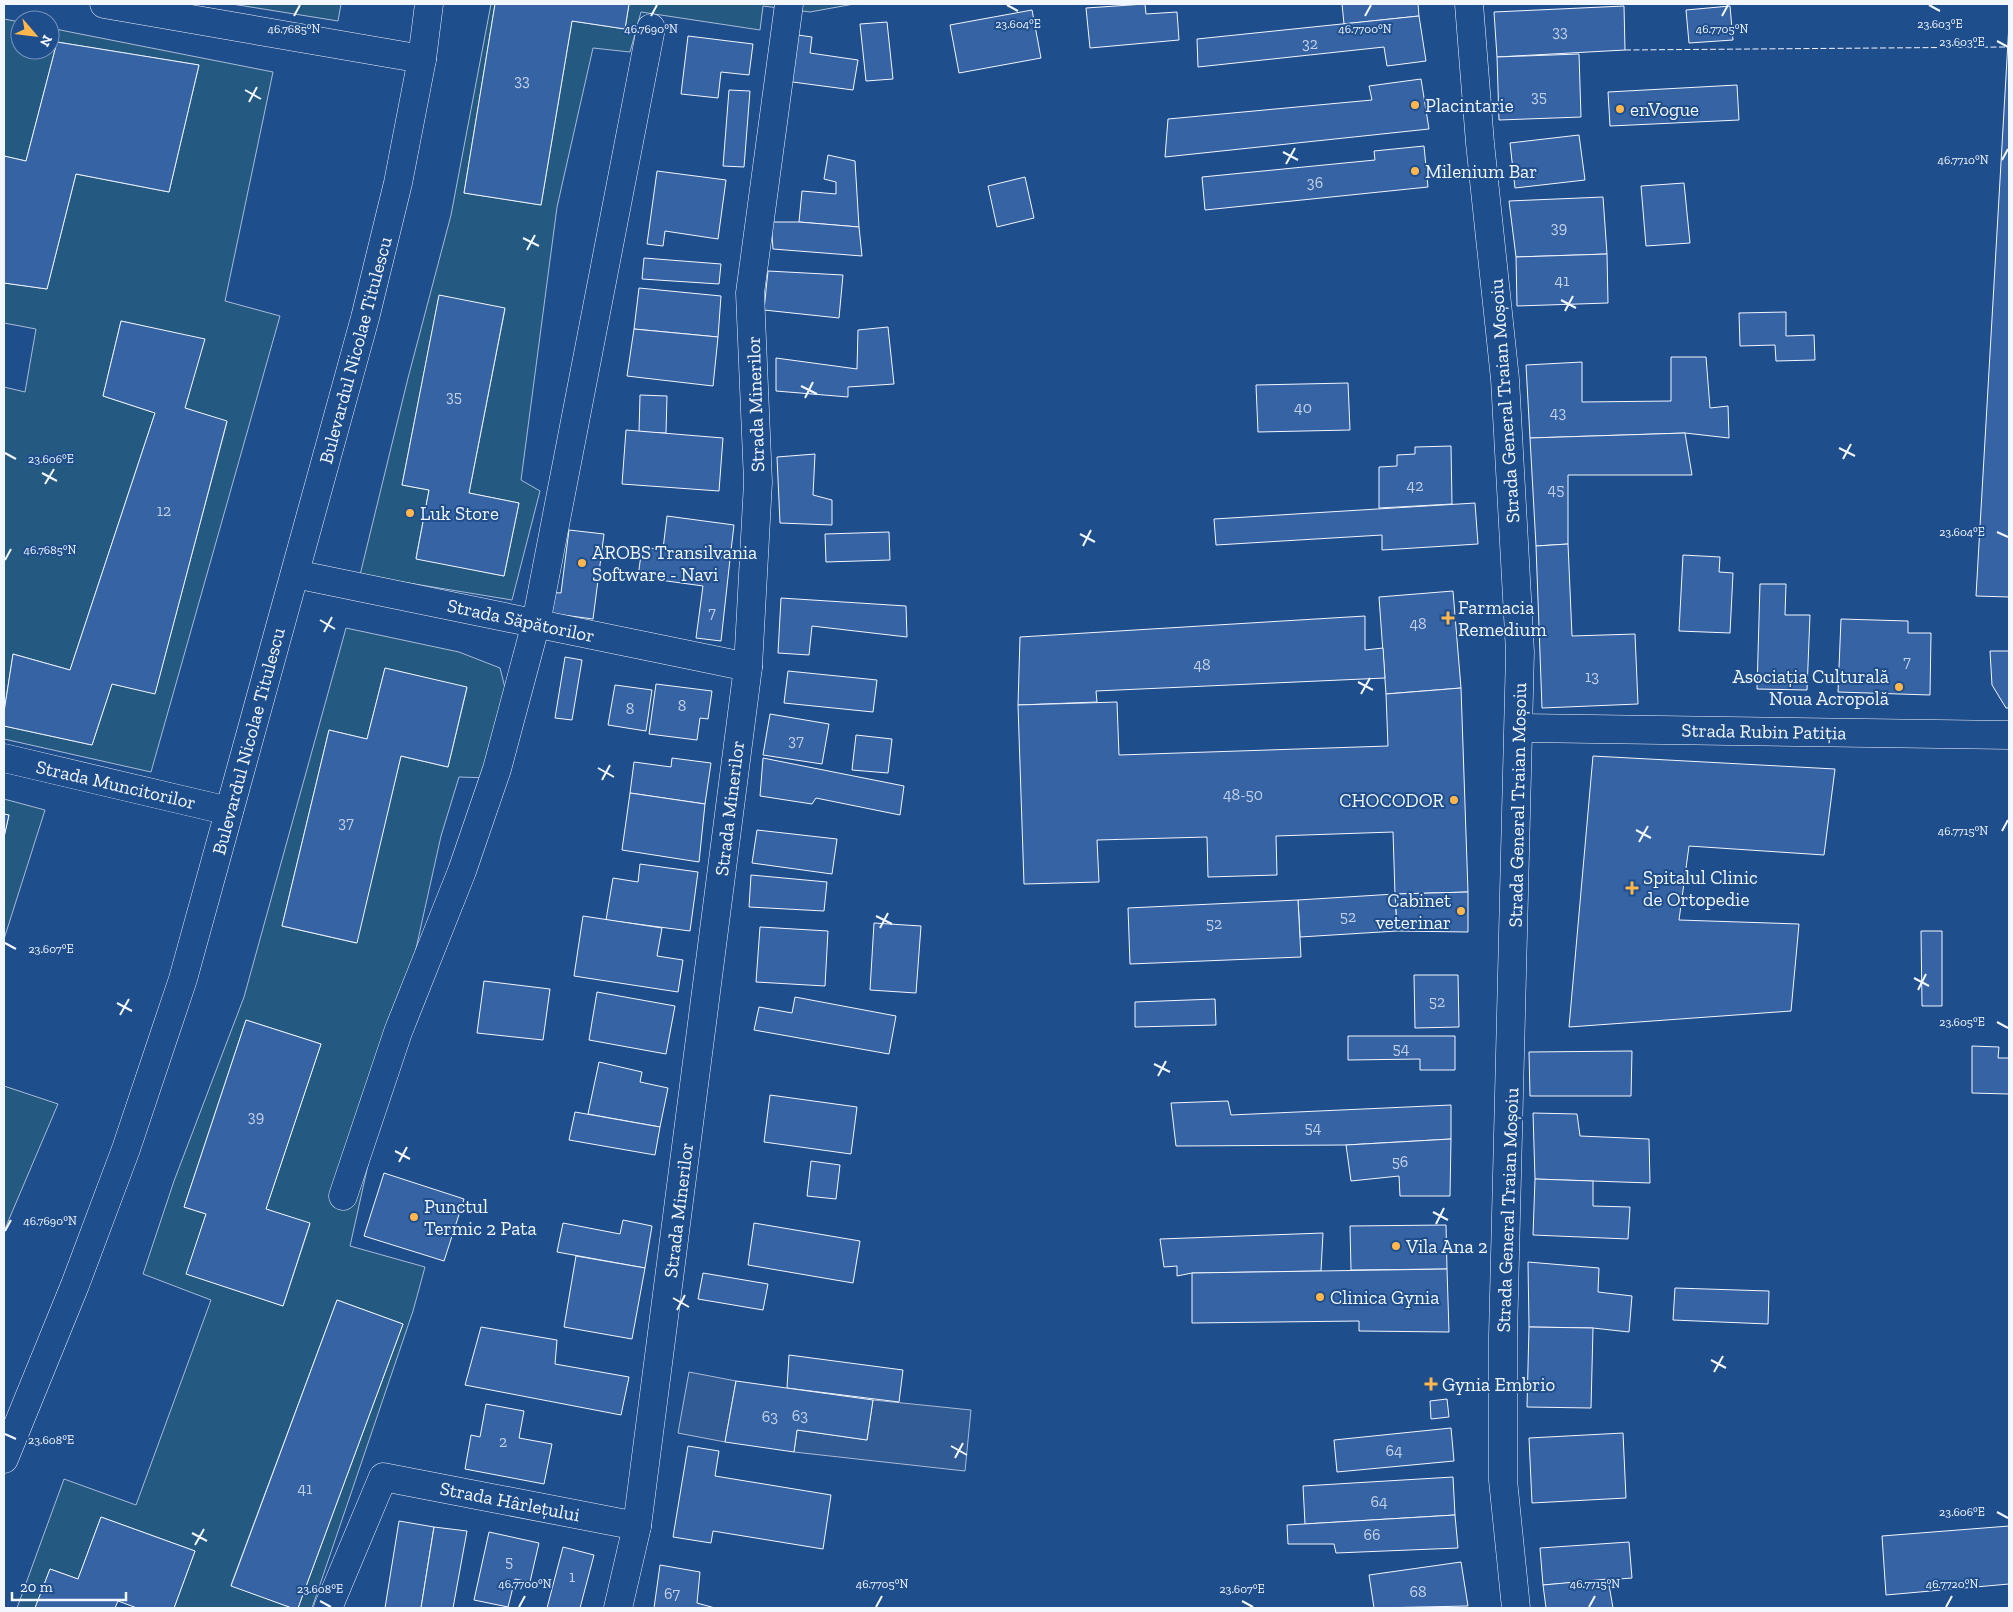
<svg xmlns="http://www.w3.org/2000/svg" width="2013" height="1612" font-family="'Zilla Slab',serif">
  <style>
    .green { fill: #245a82; stroke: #a8bbd7; fill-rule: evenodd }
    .parking { fill: #305b95; stroke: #a8bbd7 }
    .building { fill: #3563a3; stroke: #f2f6ff }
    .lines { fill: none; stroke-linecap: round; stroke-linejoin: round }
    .minor-casing { stroke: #f2f6ff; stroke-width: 29 }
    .secondary-casing { stroke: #f2f6ff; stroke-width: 29 }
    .minor { stroke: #1f4e8c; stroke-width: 28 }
    .secondary { stroke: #1f4e8c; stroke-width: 28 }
    .fence { stroke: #f2f6ff; stroke-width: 1; stroke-dasharray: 6 2.5; stroke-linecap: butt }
    .ticks { fill: none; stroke: #f2f6ff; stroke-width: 2 }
    .poi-dot { fill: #ffb74d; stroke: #1f4e8c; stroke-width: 2 }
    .labels { text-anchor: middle; stroke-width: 4; stroke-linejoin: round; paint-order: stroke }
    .number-label { font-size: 16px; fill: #c3d1e8 }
    .poi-label { font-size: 19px; fill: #f2f6ff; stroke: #1f4e8c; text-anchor: start }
    .street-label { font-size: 19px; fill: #f2f6ff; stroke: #1f4e8c }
    .ticks-label { font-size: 12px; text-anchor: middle; fill: #f2f6ff; stroke: #1f4e8c; stroke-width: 4; stroke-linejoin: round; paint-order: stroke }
  </style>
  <rect width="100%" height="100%" fill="#1f4e8c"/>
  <!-- green -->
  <g class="green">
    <path d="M232,4h109l-3,17z"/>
    <path d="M491,4h4l-31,189 77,12 31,-184 53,8 4,-25h225l-44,8 -47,-6 -3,24 -119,-18 -11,40 -37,-4 -36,159 -36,273 19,11 -28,109 -152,-25 48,-197 43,-163zM439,296l66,13 -36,184 50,10 -15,73 -88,-18 13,-68 -27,-5z"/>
    <path d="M4,19l16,3v28h30v-22l223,44 -48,229 55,15 -129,456 -147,-33v-13l88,19 20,-61 43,9 72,-271 -42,-14 19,-68 -83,-19 -18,75 52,17 -85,257 -57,-16 -9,58v-325l21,5 11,-63 -32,-6v-40l43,6 29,-115 93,18 30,-127 -142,-23 -31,119 -22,-5z"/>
    <path d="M346,628l113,24 41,16 7,28 -17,82 -31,-1 -18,59 -91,410 75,21 -12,44 -101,297h-14l105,-284 -66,-24 -106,285 61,23h-118l21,-57 -94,-34 -23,62 -28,-10 -15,39h-18l47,-129 72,26 75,-205 -68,-26 31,-93 70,-184zM385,668l82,20 -19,79 -47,-11 -45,187 -74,-17 47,-196 38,9zM246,1020l75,24 -55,165 44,15 -27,82 -96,-32 19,-60 -22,-7z"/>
    <path d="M4,799l41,11 -41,129v-102l5,-22 -5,-1z"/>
    <path d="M4,1086l54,18 -54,127z"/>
  </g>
  <!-- parking -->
  <g class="parking">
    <path d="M689,1372l47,9 -11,61 -47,-9z"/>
    <path d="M873,1400l98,10 -6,61 -171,-19 3,-22 70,10z"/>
  </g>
  <!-- building -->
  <g class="building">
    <path d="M495,4h134l-4,25 -53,-8 -31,184 -77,-12z"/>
    <path d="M1145,4l1,10 31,-2 2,28 -89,8 -4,-40z"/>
    <path d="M1342,4h76l1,12 -75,8z"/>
    <path d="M1624,6l1,44 -128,7 -3,-45z"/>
    <path d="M1730,6l3,34 -44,3 -3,-33z"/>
    <path d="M1032,10l9,48 -82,15 -9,-48z"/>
    <path d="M1419,16l7,45 -39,5 -3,-19 -186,20 -1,-28z"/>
    <path d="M887,22l6,57 -27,2 -6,-57z"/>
    <path d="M2009,24v573l-33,-1z"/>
    <path d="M791,34l21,3 -2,16 48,7 -5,30 -68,-9z"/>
    <path d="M688,36l65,8 -4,31 -28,-3 -3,26 -37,-4z"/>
    <path d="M57,42l142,23 -30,127 -93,-18 -29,115 -43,-6v-127l22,5z"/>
    <path d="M1579,54l2,63 -82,3 -2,-63z"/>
    <path d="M1421,79l8,50 -264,28 3,-38 204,-19 -3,-14z"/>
    <path d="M1737,85l2,35 -129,6 -2,-34z"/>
    <path d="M729,90l21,1 -6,76 -21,-1z"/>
    <path d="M1579,135l6,45 -70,8 -5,-45z"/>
    <path d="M1424,146l4,41 -223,23 -3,-33 173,-17 -1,-9z"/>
    <path d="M828,155l27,6 4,66 -60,-5 3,-31 34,3v-12l-12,-3z"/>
    <path d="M657,171l69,9 -8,59 -53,-8 -2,15 -16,-2z"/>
    <path d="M1025,177l9,41 -37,9 -9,-41z"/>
    <path d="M1684,183l6,60 -44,3 -5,-60z"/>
    <path d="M1603,197l4,57 -91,3 -7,-56z"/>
    <path d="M771,222h28l60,5 3,29 -89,-7z"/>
    <path d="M1607,254l1,49 -91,3 -1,-49z"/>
    <path d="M644,258l77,6 -2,20 -77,-5z"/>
    <path d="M768,271l75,4 -4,43 -75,-8z"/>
    <path d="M639,288l82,8 -3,41 -84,-8z"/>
    <path d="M439,295l66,13 -36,185 50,10 -15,73 -88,-17 13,-69 -27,-5z"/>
    <path d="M1786,312v24l28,-1 1,25 -39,1 -1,-16 -35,1 -1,-33z"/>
    <path d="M121,321l84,18 -20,69 42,13 -72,273 -43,-10 -20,61 -88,-19v-14l9,-58 57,16 85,-257 -52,-17z"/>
    <path d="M888,327l6,57 -46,3v10l-72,-6v-33l81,11 1,-39z"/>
    <path d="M634,329l84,8 -5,49 -86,-10z"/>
    <path d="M1671,357h35l4,51 18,-2 1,32 -44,-5 -155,5 -4,-73 56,-3v40l89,-1z"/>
    <path d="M1348,383l2,47 -92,2 -2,-47z"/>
    <path d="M640,395l27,1 -1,37 -27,-1z"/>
    <path d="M626,430l97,8 -4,53 -97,-7z"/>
    <path d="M1685,433l7,42h-124v69l-32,2 -6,-108z"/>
    <path d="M1451,446l1,58 -73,4v-41l18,-1v-11l18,-1v-7z"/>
    <path d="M815,454l-2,41 19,5v25l-52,-2 -3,-66z"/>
    <path d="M1475,503l3,41 -96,6v-15l-166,10 -2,-26z"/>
    <path d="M667,516l67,9 -4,34 -67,-10z"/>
    <path d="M569,530l35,4 -11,85 -52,-7 4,-20 16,1z"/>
    <path d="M889,532l1,28 -64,2 -1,-28z"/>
    <path d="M1568,544l4,92 63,-2 3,70 -96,4 -6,-162z"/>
    <path d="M642,547l88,12 -9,82 -25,-3 7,-52 -65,-9z"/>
    <path d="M1683,555l37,2 -1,15 14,1 -3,60 -51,-2z"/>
    <path d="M1760,584h26l-1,31h25l-3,75 -50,-1z"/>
    <path d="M1453,591l8,97 -75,6 -7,-97z"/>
    <path d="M781,598l125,8 1,31 -95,-11 -3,29 -31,-2z"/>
    <path d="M1365,616v34l18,-2 2,30 -289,13 1,11 -79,3 2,-68z"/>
    <path d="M1841,619l67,2v12h23l-1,62 -92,-3z"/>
    <path d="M1990,651h19v57h-3l-14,-23z"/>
    <path d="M565,657l17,3 -10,60 -17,-2z"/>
    <path d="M385,668l82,19 -19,80 -47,-11 -44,187 -75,-17 47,-196 38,9z"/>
    <path d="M788,671l89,9 -4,32 -89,-9z"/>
    <path d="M656,684l56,7 -4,28 -8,-1 -3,22 -48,-6z"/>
    <path d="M615,685l37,5 -6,41 -38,-6z"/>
    <path d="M1461,688l7,204 -73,2 -2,-62 -117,4 1,39 -69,2 -1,-40 -110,3 2,42 -75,2 -6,-179 99,-3 2,53 269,-9 -2,-52z"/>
    <path d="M770,714l59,10 -7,40 -59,-9z"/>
    <path d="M856,735l36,4 -4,34 -36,-3z"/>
    <path d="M1593,756l242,13 -11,86 -135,-9 -10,74 120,4 -8,87 -222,16z"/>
    <path d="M672,758l39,5 -6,41 -75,-11 4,-31 37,5z"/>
    <path d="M763,758l141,28 -4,29 -84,-17 -4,6 -52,-8z"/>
    <path d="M630,793l75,11 -6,58 -77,-12z"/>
    <path d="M4,814l5,1 -5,22z"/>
    <path d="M757,830l80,9 -5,35 -80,-11z"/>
    <path d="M640,864l58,8 -8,59 -84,-11 7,-42 25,4z"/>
    <path d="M751,875l76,7 -3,29 -75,-4z"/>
    <path d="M1468,892v40l-71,-1 -2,-37z"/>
    <path d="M1395,894l2,37 -97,6 -2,-37z"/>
    <path d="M1298,900l3,57 -171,7 -2,-56z"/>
    <path d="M583,916l79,12 -5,28 26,4 -5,32 -104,-16z"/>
    <path d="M874,923l47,3 -5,67 -46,-3z"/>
    <path d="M760,927l68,4 -3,55 -69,-4z"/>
    <path d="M1921,931h21v75h-20z"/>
    <path d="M1414,975h44l1,52 -44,1z"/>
    <path d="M484,981l66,8 -7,51 -66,-7z"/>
    <path d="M597,992l78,14 -9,48 -77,-14z"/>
    <path d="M795,997l101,19 -7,38 -135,-24 5,-23 33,6z"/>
    <path d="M1215,999l1,26 -81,2v-25z"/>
    <path d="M246,1020l75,24 -55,165 44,14 -27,83 -97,-32 20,-60 -22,-7z"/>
    <path d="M1348,1036h107v34h-35v-11l-72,1z"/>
    <path d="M1972,1046l27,1 -1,11h11v36l-37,-1z"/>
    <path d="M1632,1051l-1,45h-101l-1,-44z"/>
    <path d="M599,1062l43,10 -2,10 28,6 -8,39 -72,-13z"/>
    <path d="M770,1095l87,12 -6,47 -87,-12z"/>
    <path d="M1228,1101l3,14 220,-10v34l-105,6 -170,1 -5,-43z"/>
    <path d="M575,1112l85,15 -5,28 -86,-15z"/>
    <path d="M1533,1113l44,1 3,22 69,3 1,44 -115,-4z"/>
    <path d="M1451,1139l-1,57h-50l-1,-20 -48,5 -5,-36z"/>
    <path d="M811,1161l29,4 -4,34 -29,-3z"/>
    <path d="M384,1173l80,26 -20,62 -80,-25z"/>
    <path d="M1535,1179l58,2v25l37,1 -2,32 -95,-4z"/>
    <path d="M623,1220l29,6 -7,42 -88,-16 6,-29 57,11z"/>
    <path d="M754,1223l106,18 -7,42 -105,-18z"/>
    <path d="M1446,1225l1,44 -96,1 -1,-44z"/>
    <path d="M1323,1233l-2,38 -129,2 -15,3v-10l-13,1 -4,-28z"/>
    <path d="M576,1256l69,12 -13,71 -68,-12z"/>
    <path d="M1528,1262l71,6 -1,24 34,4 -3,36 -36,-4 -64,-1z"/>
    <path d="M1447,1269l2,63 -90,-1v-10l-167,2v-50z"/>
    <path d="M703,1273l65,11 -5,26 -65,-11z"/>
    <path d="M1675,1288l94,3 -1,33 -95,-4z"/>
    <path d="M337,1300l66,24 -105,284h-6l-61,-22z"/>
    <path d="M481,1327l76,13 -2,24 74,13 -8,38 -156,-30z"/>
    <path d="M1529,1327l64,1 -2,80 -64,-1z"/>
    <path d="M789,1355l114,15 -4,32 -112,-14z"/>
    <path d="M736,1381l137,19 -6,40 -70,-10 -3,22 -69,-10z"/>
    <path d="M1447,1399l2,18 -18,2 -1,-18z"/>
    <path d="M486,1404l38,7 -5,27 33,6 -8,40 -79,-15 6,-34 9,2z"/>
    <path d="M1451,1428l3,33 -117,11 -3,-32z"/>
    <path d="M1623,1433l3,65 -94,5 -3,-65z"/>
    <path d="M688,1446l31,5 -4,25 116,19 -8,54 -110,-18 -2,12 -38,-6z"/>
    <path d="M1453,1477l2,38 -150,9 -2,-38z"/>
    <path d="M1455,1515l3,33 -122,5 -2,-9h-46l-1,-19z"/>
    <path d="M101,1517l94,34 -21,57h-37l-19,-7 -3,7h-80l15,-39 28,10z"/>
    <path d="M399,1521l35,6 -13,81h-36z"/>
    <path d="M2009,1526v58l-123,11 -4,-59z"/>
    <path d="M434,1527l33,4 -14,77h-32z"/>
    <path d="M489,1532l50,11 -9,39 -15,-3 -7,28 -34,-7z"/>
    <path d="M1629,1542l3,36 -89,7 -3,-37z"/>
    <path d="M563,1547l31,8 -14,53h-33z"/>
    <path d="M1461,1562l7,44 -94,2 -5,-33z"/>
    <path d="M660,1565l40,7 -3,31 18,5h-61z"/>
    <path d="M1608,1579l5,29h-67l-3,-23z"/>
  </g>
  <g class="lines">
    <!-- minor casing -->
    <g class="minor-casing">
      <g id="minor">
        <path d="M104,4l318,55"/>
        <path d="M1469,4l11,139 25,236 15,273 -17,684v144l13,128"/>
        <path d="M295,574l453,93"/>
        <path d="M1519,728l490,7"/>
        <path d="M4,758l225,53"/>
        <path d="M343,1196l55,-164 64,-161 35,-102 39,-146 115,-595"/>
        <path d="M328,1608l55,-131 254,49"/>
        <path d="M618,1608l19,-82 111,-859 10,-185 -8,-189 39,-289"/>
      </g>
    </g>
    <!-- secondary casing -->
    <g class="secondary-casing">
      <path id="secondary" d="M4,1459l71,-174 51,-136 57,-170 182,-661 33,-135 24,-124 7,-55"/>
    </g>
    <!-- minor -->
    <use href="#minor" class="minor"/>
    <!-- secondary -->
    <use href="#secondary" class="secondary"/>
    <!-- fence -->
    <path class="fence" d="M1625,50l383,-3"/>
  </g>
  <!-- ticks -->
  <path class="ticks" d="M1007,5l11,6M1929,5l11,6M294,16l6,-11M651,16l6,-11M1365,16l6,-11M1722,16l6,-11M1997,41l11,6M245,90l16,9M249,102l8,-15M1283,152l15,8M2002,160l6,-11M1286,164l9,-16M523,238l16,8M527,250l8,-15M1561,300l15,8M1565,311l8,-15M801,386l16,8M805,398l8,-16M1839,448l16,8M5,453l11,6M1843,459l8,-15M42,473l15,8M45,484l9,-15M1997,532l11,5M1080,534l15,8M1083,546l8,-16M5,560l6,-11M320,620l15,9M324,632l8,-15M1358,682l15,8M1361,694l9,-16M598,768l16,9M602,780l8,-15M1636,830l15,8M2002,831l6,-11M1639,842l9,-16M876,916l16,8M880,928l8,-15M5,943l11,6M1914,978l15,8M1918,990l8,-16M117,1003l15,8M120,1015l9,-16M1997,1022l11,6M1154,1064l16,8M1158,1076l8,-15M395,1151l15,8M399,1162l8,-15M1433,1212l15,8M1436,1224l8,-16M5,1231l6,-11M673,1298l16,9M677,1310l8,-15M1711,1360l15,8M1714,1372l9,-16M5,1434l11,5M951,1446l16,9M955,1458l8,-15M1997,1512l11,6M192,1533l15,8M195,1545l9,-16M320,1601l11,6M1242,1601l11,6M519,1607l6,-11M876,1607l6,-11M1589,1607l6,-11M1946,1607l6,-11"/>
  <!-- markers -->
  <g class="poi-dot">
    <circle cx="1415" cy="105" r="5"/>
    <circle cx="1620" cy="109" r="5"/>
    <circle cx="1415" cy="171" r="5"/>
    <circle cx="410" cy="513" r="5"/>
    <circle cx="582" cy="563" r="5"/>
    <path d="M1445.5 610.5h5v5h5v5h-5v5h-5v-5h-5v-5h5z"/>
    <circle cx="1899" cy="687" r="5"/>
    <circle cx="1454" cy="800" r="5"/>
    <path d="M1629.5 880.5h5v5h5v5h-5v5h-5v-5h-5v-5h5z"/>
    <circle cx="1461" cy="911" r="5"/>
    <circle cx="414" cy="1217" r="5"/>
    <circle cx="1396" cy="1246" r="5"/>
    <circle cx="1320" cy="1297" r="5"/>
    <path d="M1428.5 1376.5h5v5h5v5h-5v5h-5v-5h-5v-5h5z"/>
  </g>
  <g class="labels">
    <!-- number labels -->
    <g class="number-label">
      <text x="1560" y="37">33</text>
      <text x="1310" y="49">32</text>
      <text x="522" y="86">33</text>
      <text x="1539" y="102">35</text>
      <text x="1315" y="188">36</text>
      <text x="1559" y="233">39</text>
      <text x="1562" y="286">41</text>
      <text x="454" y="402">35</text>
      <text x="1303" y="413">40</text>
      <text x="1558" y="418">43</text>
      <text x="1415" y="491">42</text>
      <text x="1556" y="495">45</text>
      <text x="164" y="516">12</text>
      <text x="712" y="618">7</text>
      <text x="1418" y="629">48</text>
      <text x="1907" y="667">7</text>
      <text x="1202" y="670">48</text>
      <text x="1592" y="682">13</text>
      <text x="682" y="711">8</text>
      <text x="630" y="714">8</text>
      <text x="796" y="746">37</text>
      <text x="1243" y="800">48-50</text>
      <text x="346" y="828">37</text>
      <text x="1348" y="922">52</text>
      <text x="1214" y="929">52</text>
      <text x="1437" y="1007">52</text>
      <text x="1401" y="1054">54</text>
      <text x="256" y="1122">39</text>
      <text x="1313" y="1133">54</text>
      <text x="1400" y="1167">56</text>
      <text x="800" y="1421">63</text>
      <text x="770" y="1422">63</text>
      <text x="503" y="1447">2</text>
      <text x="1394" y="1456">64</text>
      <text x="305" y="1494">41</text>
      <text x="1379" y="1507">64</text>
      <text x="1372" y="1540">66</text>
      <text x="509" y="1567">5</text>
      <text x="572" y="1582">1</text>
      <text x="1418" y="1597">68</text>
      <text x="672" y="1599">67</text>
    </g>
    <!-- poi labels -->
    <g class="poi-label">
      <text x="1425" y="112">Placintarie</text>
      <text x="1630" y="116">enVogue</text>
      <text x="1425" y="178">Milenium Bar</text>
      <text x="420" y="520">Luk Store</text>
      <text x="592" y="559">AROBS Transilvania<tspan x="592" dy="22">Software - Navi</tspan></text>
      <text x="1458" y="614">Farmacia<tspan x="1458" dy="22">Remedium</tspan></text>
      <text x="1889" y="683" text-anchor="end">Asociația Culturală<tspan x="1889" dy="22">Noua Acropolă</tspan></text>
      <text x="1444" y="807" text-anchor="end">CHOCODOR</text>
      <text x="1643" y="884">Spitalul Clinic<tspan x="1643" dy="22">de Ortopedie</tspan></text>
      <text x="1451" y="907" text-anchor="end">Cabinet<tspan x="1451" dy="22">veterinar</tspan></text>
      <text x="424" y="1213">Punctul<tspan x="424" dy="22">Termic 2 Pata</tspan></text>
      <text x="1406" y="1253">Vila Ana 2</text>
      <text x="1330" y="1304">Clinica Gynia</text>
      <text x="1442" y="1391">Gynia Embrio</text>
    </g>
    <!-- street labels -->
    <g class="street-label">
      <text transform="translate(355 350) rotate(-75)" y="7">Bulevardul Nicolae Titulescu</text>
      <text transform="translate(1504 401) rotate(-94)" y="7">Strada General Traian Moșoiu</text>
      <text transform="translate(755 404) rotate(-92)" y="7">Strada Minerilor</text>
      <text transform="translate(521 620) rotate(12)" y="7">Strada Săpătorilor</text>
      <text transform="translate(1764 731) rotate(1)" y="7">Strada Rubin Patiția</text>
      <text transform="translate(248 741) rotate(-75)" y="7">Bulevardul Nicolae Titulescu</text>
      <text transform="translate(116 784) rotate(13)" y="7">Strada Muncitorilor</text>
      <text transform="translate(1517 805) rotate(-89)" y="7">Strada General Traian Moșoiu</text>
      <text transform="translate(729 808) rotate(-83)" y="7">Strada Minerilor</text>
      <text transform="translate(678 1210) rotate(-83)" y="7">Strada Minerilor</text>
      <text transform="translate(1507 1210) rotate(-88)" y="7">Strada General Traian Moșoiu</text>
      <text transform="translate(510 1501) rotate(11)" y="7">Strada Hârlețului</text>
    </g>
  </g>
  <g class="ticks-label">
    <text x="1940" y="28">23.603°E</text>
    <text x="1018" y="28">23.604°E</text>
    <text x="294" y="33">46.7685°N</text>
    <text x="651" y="33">46.7690°N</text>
    <text x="1365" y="33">46.7700°N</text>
    <text x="1722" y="33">46.7705°N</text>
    <text x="1962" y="46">23.603°E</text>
    <text x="1963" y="164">46.7710°N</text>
    <text x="51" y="463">23.606°E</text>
    <text x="1962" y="536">23.604°E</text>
    <text x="50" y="554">46.7685°N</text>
    <text x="1963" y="835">46.7715°N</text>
    <text x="51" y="953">23.607°E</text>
    <text x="1962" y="1026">23.605°E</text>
    <text x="50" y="1225">46.7690°N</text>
    <text x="51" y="1444">23.608°E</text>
    <text x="1962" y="1516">23.606°E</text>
    <text x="525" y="1588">46.7700°N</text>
    <text x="882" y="1588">46.7705°N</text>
    <text x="1595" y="1588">46.7715°N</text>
    <text x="1952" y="1588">46.7720°N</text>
    <text x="320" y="1593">23.608°E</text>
    <text x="1242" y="1593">23.607°E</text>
  </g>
  <!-- border -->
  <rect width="2013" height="1612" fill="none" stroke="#f2f6ff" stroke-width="10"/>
  <!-- north arrow -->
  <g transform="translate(35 35) rotate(118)"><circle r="24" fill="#1f4e8c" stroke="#7391ba"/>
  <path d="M0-4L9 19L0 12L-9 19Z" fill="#ffb74d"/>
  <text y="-8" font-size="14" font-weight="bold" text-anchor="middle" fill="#f2f6ff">N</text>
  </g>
  <!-- scale -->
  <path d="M12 1592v8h114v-8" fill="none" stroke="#f2f6ff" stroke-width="2.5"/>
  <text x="20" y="1592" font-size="15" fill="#f2f6ff" stroke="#1f4e8c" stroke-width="4" paint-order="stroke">20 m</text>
</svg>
